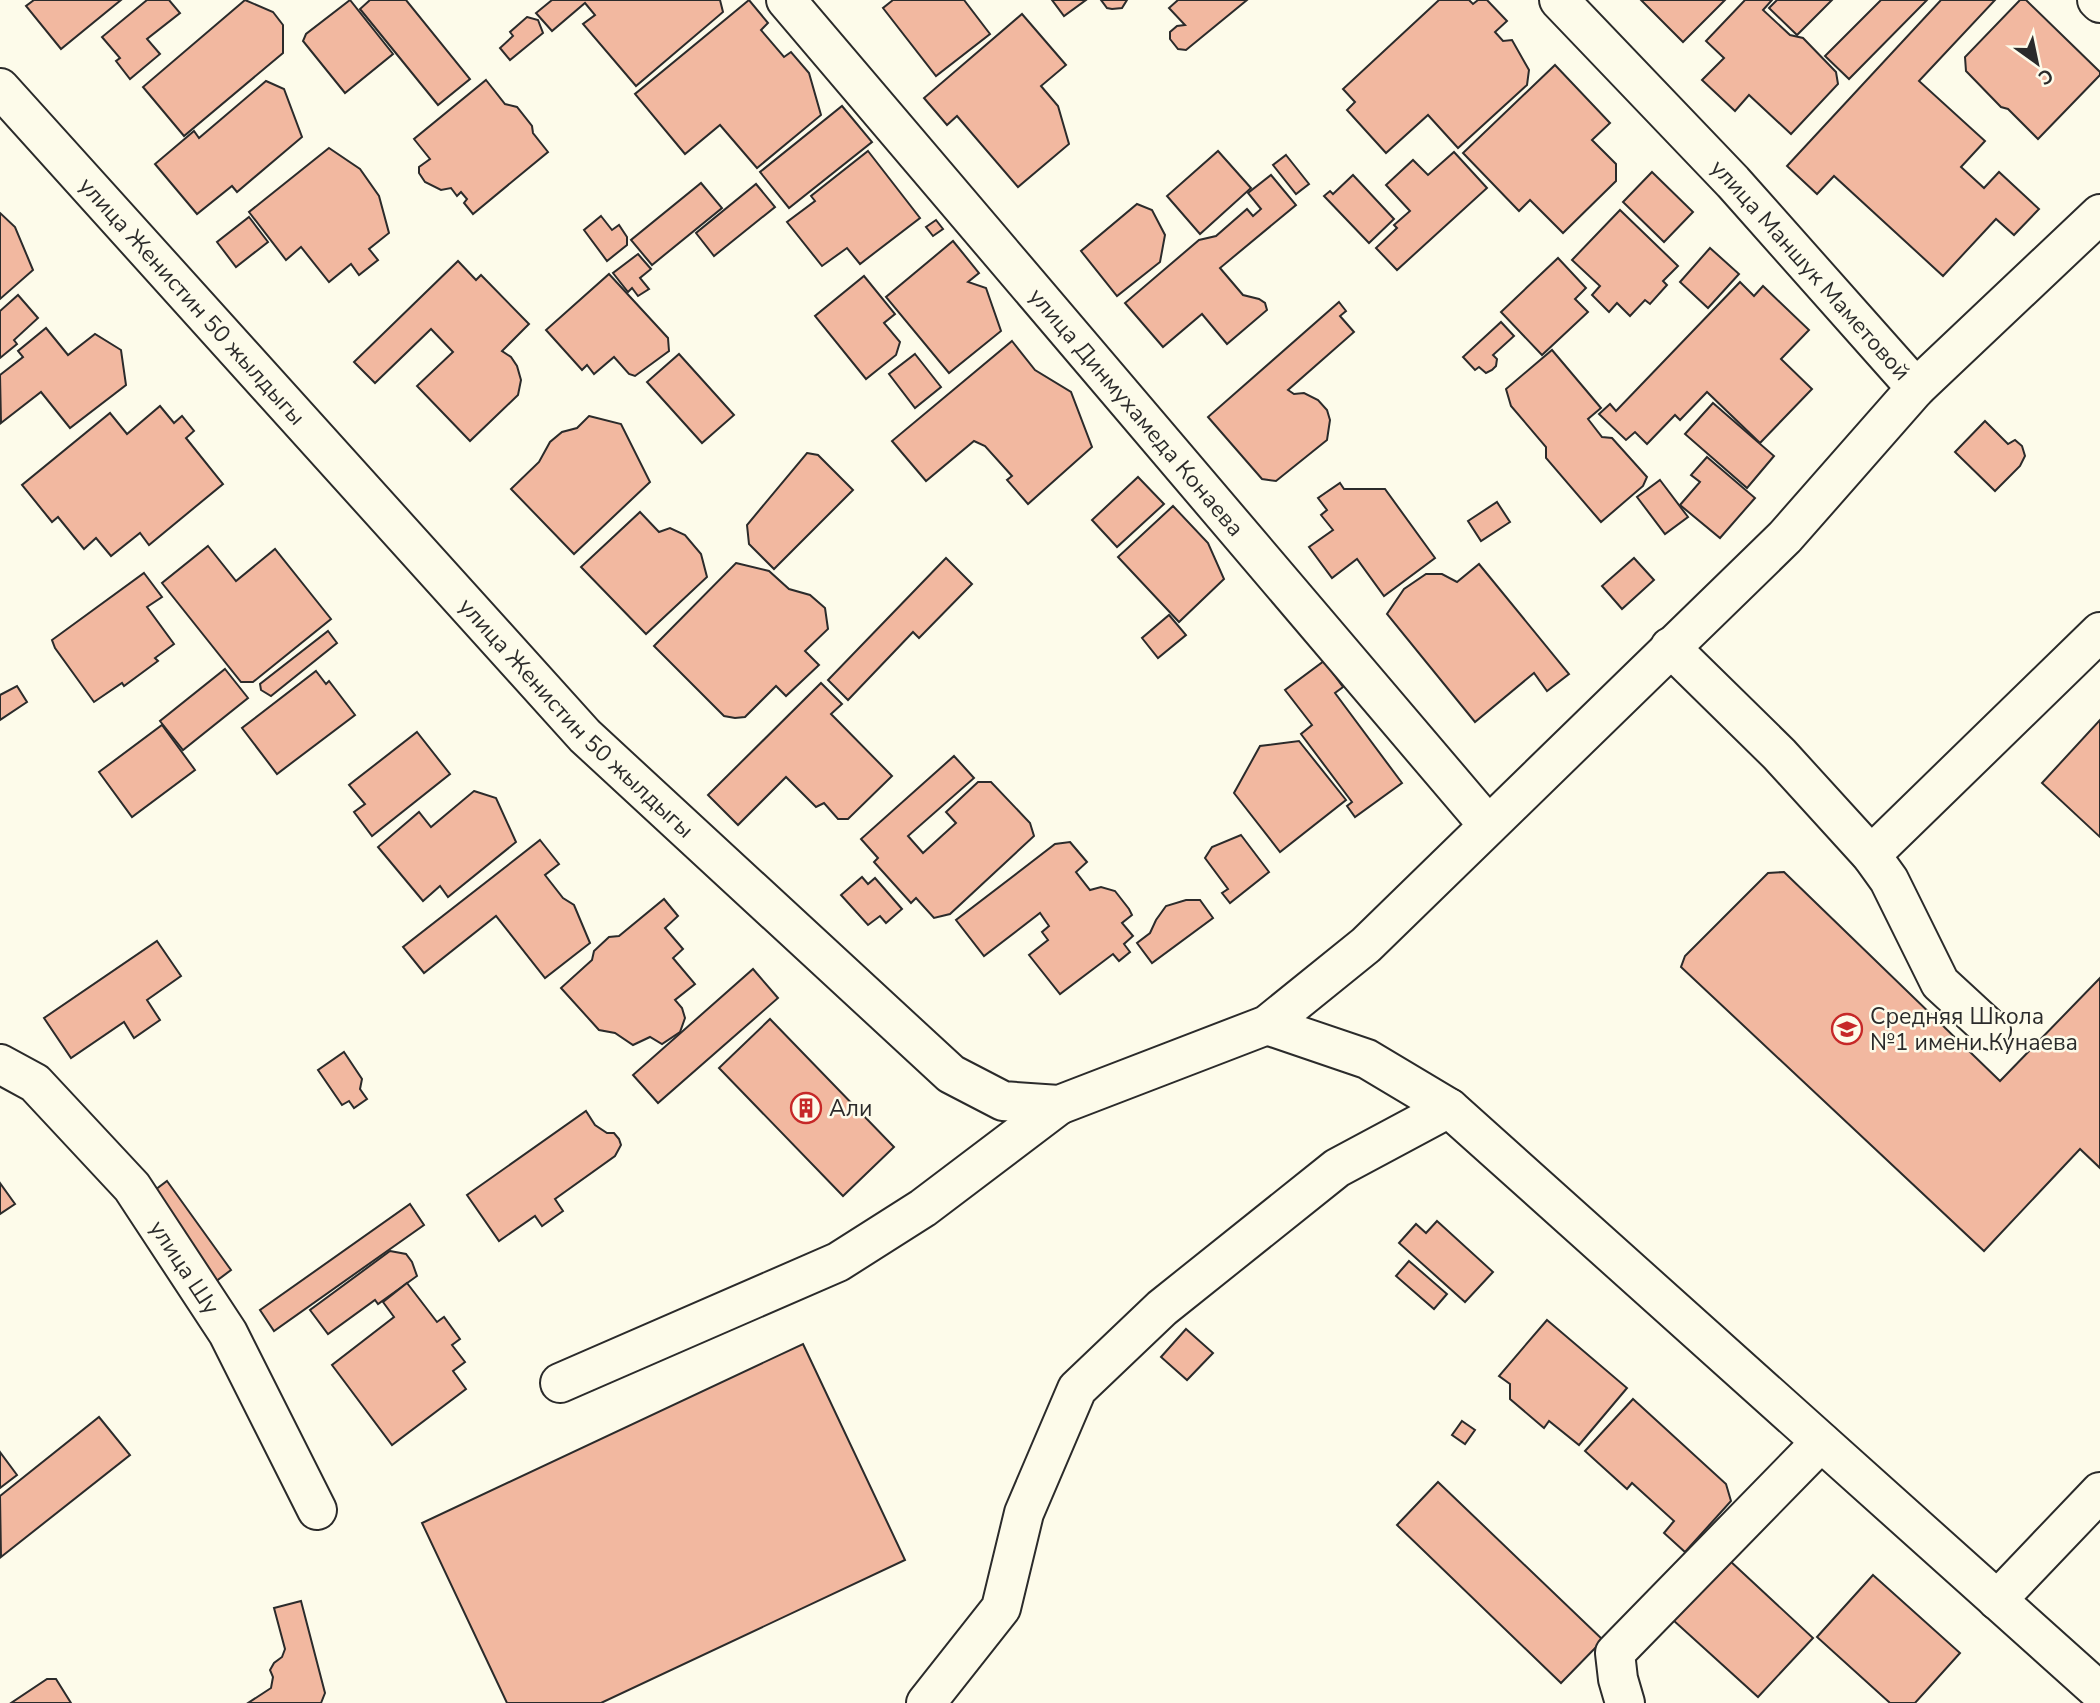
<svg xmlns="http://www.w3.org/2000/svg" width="2100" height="1703" font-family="'Nunito Sans',sans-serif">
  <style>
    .building { fill: #f2b8a0; stroke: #2b2b2b; stroke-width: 2 }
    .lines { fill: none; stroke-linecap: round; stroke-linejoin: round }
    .minor-casing { stroke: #2b2b2b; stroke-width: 42 }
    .minor { stroke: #fdfbea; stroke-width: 38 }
    .labels { text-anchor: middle; stroke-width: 5; stroke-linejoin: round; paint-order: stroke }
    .street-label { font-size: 23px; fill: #2b2b2b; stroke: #fdfbea }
    .poi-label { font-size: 23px; fill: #2b2b2b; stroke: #fdfbea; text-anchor: start }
  </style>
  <rect width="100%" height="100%" fill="#fdfbea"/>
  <!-- building -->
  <g class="building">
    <path d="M34,0h87l-60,49 -35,-43z"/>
    <path d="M147,0h22l11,13 -33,26 13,15 -30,25 -14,-18 4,-3 -18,-21z"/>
    <path d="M245,0l28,12 10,13v28l-99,83 -41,-49z"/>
    <path d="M350,0l43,54 -48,39 -42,-52 3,-7z"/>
    <path d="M370,0h36l64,79 -32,26 -78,-96z"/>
    <path d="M552,0h168l3,12 -87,74 -53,-62 12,-9 -10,-12 -33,28 -16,-18z"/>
    <path d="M749,0l19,23 -7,7 23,27 7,-5 18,21 12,42 -64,53 -37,-43 -35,29 -50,-60z"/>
    <path d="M893,0h71l26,34 -54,42 -53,-68z"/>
    <path d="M1052,0h34l-22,16z"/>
    <path d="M1101,0h26l-5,8 -10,1 -5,-1z"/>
    <path d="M1178,0h69l-61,50 -8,-1 -8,-10v-7l7,-6 8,-1 -16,-17z"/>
    <path d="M1439,0h30l4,4 5,-4h9l20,21 -12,11 8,9 9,-1 17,30 -2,15 -69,63 -30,-33 -42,38 -39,-43 8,-8 -12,-13z"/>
    <path d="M1641,0h84l-42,42z"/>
    <path d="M1745,0h27l-9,10 27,25 13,3 33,34 2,12 -47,50 -42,-39 -14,16 -33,-31 22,-22 -18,-17z"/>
    <path d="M1777,0h55l-35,35 -28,-27z"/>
    <path d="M1881,0h46l-78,79 -24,-23z"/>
    <path d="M1941,0h54l-76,81 66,60 -24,26 23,21 15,-16 40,37 -25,26 -18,-16 -53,57 -109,-100 -17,18 -30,-28z"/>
    <path d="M2020,0h6l74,72v3l-62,64 -30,-30 -7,-2 -35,-36 -1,-14z"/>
    <path d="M1022,14l44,51 -25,21 17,20 11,38 -51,43 -61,-71 -10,9 -23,-27z"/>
    <path d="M527,17l11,3 5,13 -33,27 -10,-12 13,-12 -3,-4z"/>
    <path d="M1555,65l55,58 -18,17 24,24v17l-53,52 -33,-33 -11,11 -56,-58z"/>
    <path d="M486,80l19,24 12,3 15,19 1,7 15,19 -75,62 -9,-11 3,-4 -6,-7 -4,4 -6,-8 -10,2 -16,-8 -6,-9v-6l11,-8 -16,-20z"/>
    <path d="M266,81l18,8 18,48 -65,55 -5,-6 -35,28 -42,-50 39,-33 5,7z"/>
    <path d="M842,106l30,36 -83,66 -29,-36z"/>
    <path d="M329,148l31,21 19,27 10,37 -20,16 9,11 -19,15 -8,-11 -22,18 -28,-35 -15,13 -37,-48z"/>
    <path d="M868,151l52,67 -60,46 -13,-16 -25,18 -35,-44 28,-21 -4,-5z"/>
    <path d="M1218,151l33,37 -51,46 -33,-38z"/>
    <path d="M1454,152l33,36 -90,82 -21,-22 21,-20 -3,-3 16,-14 -24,-26 27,-25 15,15z"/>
    <path d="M1286,155l23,29 -13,10 -23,-29z"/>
    <path d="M1652,172l41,40 -29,30 -41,-40z"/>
    <path d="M1271,175l25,30 -76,63 23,27 16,4 6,4 2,7 -40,34 -25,-30 -39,33 -38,-44 74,-63 17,-4 31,-27 6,7 8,-7 -13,-16z"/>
    <path d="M1353,175l41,44 -25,24 -45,-47 6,-5 3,3z"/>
    <path d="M701,183l21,25 -70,57 -21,-25z"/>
    <path d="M756,184l19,23 -61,49 -18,-23z"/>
    <path d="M1137,204l15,6 13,25 -5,27 -43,34 -36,-45z"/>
    <path d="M1620,210l58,56 -15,15 4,4 -17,19 -5,-4 -15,16 -13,-13 -8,9 -17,-17 8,-9 -28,-26z"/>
    <path d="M0,213l15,14 18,43 -33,29z"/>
    <path d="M601,216l11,14 7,-5 8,12v8l-20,16 -23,-31z"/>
    <path d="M249,217l19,25 -32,25 -19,-25z"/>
    <path d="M936,220l7,9 -10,7 -7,-9z"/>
    <path d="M953,241l26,32 -11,9 18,6 15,43 -52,42 -63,-76z"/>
    <path d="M1710,248l29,26 -31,34 -28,-26z"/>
    <path d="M638,254l13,15 -11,9 9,11 -11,7 -6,-8 -4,4 -15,-19z"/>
    <path d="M1558,258l28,30 -11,11 13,13 -46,43 -41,-43z"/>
    <path d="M458,261l18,19 5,-5 48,49 -27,27 9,6 6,9 4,14 -3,15 -48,46 -53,-55 36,-34 -22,-23 -56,54 -21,-21z"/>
    <path d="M609,274l59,64 1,13 -34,25 -6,-2 -15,-17 -20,17 -7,-9 -5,5 -36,-40z"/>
    <path d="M864,276l31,38 -11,9 16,19 -4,13 -30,24 -51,-63z"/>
    <path d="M1740,282l14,14 9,-10 46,44 -28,29 31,30 -52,54 -53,-51 -27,28 -5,-5 -28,29 -12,-12 -9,8 -27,-26 11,-10 6,7z"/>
    <path d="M18,295l20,23 -24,22 3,4 -17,14v-47z"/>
    <path d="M1339,302l7,9 -6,5 14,16 -66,58 6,4 10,-1 14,7 9,10 3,10 -3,20 -51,41 -14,-2 -54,-62z"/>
    <path d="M1501,322l13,14 -21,19 4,4 -1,7 -4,4 -6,3 -7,-6 -4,3 -12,-13z"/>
    <path d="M46,328l22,27 27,-21 26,16 5,35 -56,43 -29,-36 -40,31 -1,-48 23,-18 -5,-6z"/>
    <path d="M1012,341l23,29 36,22 21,55 -64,57 -21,-24 5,-4 -27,-30 -11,-5 -48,40 -34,-40z"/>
    <path d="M1552,350l49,58 -13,11 14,18 10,1 35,39 -4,9 -42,36 -55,-64v-11l-35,-41 -5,-17z"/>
    <path d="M679,354l55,61 -32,28 -55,-61z"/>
    <path d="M915,354l26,33 -26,21 -26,-34z"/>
    <path d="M1713,403l61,53 -27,32 -62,-54z"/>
    <path d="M160,406l14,17 8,-7 12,15 -8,7 37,46 -74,61 -9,-12 -29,23 -15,-18 -12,11 -26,-32 -6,5 -30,-37 88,-72 17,21z"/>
    <path d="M589,416l32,8 29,58 -76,72 -63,-65 28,-27 11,-20 12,-10 15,-4z"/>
    <path d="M1985,421l23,23 7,-4 7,6 3,10 -5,10 -25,25 -40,-39z"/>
    <path d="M807,453l11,2 35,35 -79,79 -25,-25 -2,-19z"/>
    <path d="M1707,457l48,41 -35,40 -40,-33 20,-23 -9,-7z"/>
    <path d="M1138,477l26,27 -47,43 -25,-27z"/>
    <path d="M1660,480l28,37 -23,17 -28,-37z"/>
    <path d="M1340,483l4,6h41l50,69 -51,38 -27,-37 -25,19 -23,-31 24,-17 -12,-15 6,-5 -9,-12z"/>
    <path d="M1497,502l13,20 -29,19 -13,-20z"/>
    <path d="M1173,506l35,37 16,36 -45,43 -61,-65z"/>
    <path d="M640,512l19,20 11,-4 15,7 16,19 6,23 -61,57 -65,-67z"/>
    <path d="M208,546l28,35 39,-32 56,70 -78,63h-12l-79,-99z"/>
    <path d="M946,558l26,26 -53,54 -6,-6 -65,68 -20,-20z"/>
    <path d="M1634,558l20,22 -32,29 -20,-23z"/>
    <path d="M736,563l33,8 20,18 21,6 15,13 3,21 -23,22 14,14 -33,31 -10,-10 -31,31 -10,1 -11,-2 -70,-70z"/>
    <path d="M1479,564l90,110 -22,17 -13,-18 -59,49 -88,-108 17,-25 22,-15h16l15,8z"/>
    <path d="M144,573l18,24 -15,10 27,37 -19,14 3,3 -34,25 -2,-3 -28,19 -39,-54 -3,-8z"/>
    <path d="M1169,615l17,20 -28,23 -16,-20z"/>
    <path d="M328,631l9,12 -66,53 -10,-6 -1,-6z"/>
    <path d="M1324,661l19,26 -8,6 67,90 -47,34 -8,-11 5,-4 -51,-68 11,-9 -27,-35z"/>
    <path d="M225,669l23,29 -65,52 -23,-29z"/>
    <path d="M316,671l10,13 3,-3 26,34 -78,59 -35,-46z"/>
    <path d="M821,683l21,21 -11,10 61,62 -44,43h-10l-14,-16 -8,4 -30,-30 -48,48 -30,-30z"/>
    <path d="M17,686l10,16 -27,18v-25z"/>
    <path d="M2100,720v117l-58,-54z"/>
    <path d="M162,725l33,45 -63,47 -33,-45z"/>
    <path d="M417,732l33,42 -78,62 -18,-24 11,-8 -16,-19z"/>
    <path d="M1299,741l47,59 -66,52 -46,-59 26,-47z"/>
    <path d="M954,756l20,22 -66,58 15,17 33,-30 -10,-11 32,-30h13l39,41 4,13 -84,78 -16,4 -18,-20 -5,5 -37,-41 4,-4 -17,-19z"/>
    <path d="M474,791l22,7 20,44 -68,55 -8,-11 -17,15 -45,-54 41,-35 12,15z"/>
    <path d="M1241,835l28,37 -39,31 -8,-10 6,-4 -23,-31 7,-11z"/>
    <path d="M540,840l19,24 -14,11 18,23 11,7 16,38 -45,35 -49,-62 -72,57 -21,-26z"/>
    <path d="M1070,842l17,20 -11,10 14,18 11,-3 14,4 14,18 3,6 -10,8 11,13 -9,8 6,8 -11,9 -6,-7 -53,40 -31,-39 19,-15 -6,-8 7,-6 -9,-13 -56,43 -28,-36 99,-76z"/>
    <path d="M1784,872l216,209 100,-103v190l-20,-19 -96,102 -303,-284 4,-11 83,-83z"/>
    <path d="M862,877l6,7 7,-6 27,31 -16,14 -6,-7 -12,9 -27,-30z"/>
    <path d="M664,899l14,17 -13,12 18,21 -10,9 22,26 -20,16 7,8 3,10 -5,14 -18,12 -12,-7 -17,8 -18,-12 -16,-3 -38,-42 31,-28 2,-9 15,-14 10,-1z"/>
    <path d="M1186,900h14l13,18 -61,45 -15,-20 13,-10 6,-13 10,-14z"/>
    <path d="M157,941l24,35 -34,24 13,20 -26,18 -10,-16 -53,36 -27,-40z"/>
    <path d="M753,969l25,29 -120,105 -25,-28z"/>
    <path d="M770,1019l124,128 -51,49 -124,-128z"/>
    <path d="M344,1052l18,27 -2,10 7,10 -13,9 -5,-7 -7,4 -24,-35z"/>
    <path d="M586,1111l9,14 12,8h7l5,6 2,6 -6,11 -60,43 8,12 -21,15 -7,-10 -36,25 -32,-46z"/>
    <path d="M167,1181l64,89 -20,15 -64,-89z"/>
    <path d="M0,1183l15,21 -15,10z"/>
    <path d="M410,1204l14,21 -150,106 -14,-21z"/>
    <path d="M1437,1221l56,51 -28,30 -66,-59 17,-19 10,9z"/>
    <path d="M390,1251l16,3 6,8 5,14 -39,28 -3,-4 -47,34 -18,-24z"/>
    <path d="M1409,1261l38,33 -13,15 -38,-33z"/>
    <path d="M407,1283l30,39 7,-5 16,22 -8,6 13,17 -12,9 13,18 -74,56 -60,-80 62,-48 -11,-15z"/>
    <path d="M1547,1320l80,68 -48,57 -30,-24 -5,7 -34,-29v-15l-11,-8z"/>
    <path d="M1186,1329l27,24 -26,27 -26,-23z"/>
    <path d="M803,1344l102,216 -304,143h-94l-85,-180z"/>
    <path d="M1633,1399l93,85 5,17 -46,51 -21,-19 10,-12 -42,-38 -5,6 -42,-38z"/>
    <path d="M99,1417l31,38 -129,102 -1,-61z"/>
    <path d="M1462,1421l13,9 -10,14 -13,-9z"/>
    <path d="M0,1452l17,23 -17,13z"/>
    <path d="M1438,1482l165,158 -42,43 -164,-158z"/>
    <path d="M1729,1560l84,78 -55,59 -85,-77z"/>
    <path d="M1873,1575l87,78 -45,50h-25l-73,-66z"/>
    <path d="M301,1601l24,92 -4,10h-73l23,-15 2,-11 -3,-7 4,-7 8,-6 3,-8 -11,-41z"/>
    <path d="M47,1679h9l15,24h-60z"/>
  </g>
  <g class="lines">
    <!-- minor casing -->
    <g class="minor-casing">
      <g id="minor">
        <path id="s1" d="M786,0l702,825"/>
        <path id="s2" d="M1559,0l174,182 183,206"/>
        <path d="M2097,0l3,3"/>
        <path id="s3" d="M0,88l585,648 366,338 52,27 56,4 208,-80 99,-80 419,-408 131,-149 184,-174"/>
        <path d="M1670,647l109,107 92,101 18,25 51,103 51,47"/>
        <path d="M1871,855l229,-223"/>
        <path d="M1267,1025l100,34 82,49 651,584"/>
        <path id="s4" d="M0,1064l35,19 97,104 96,146 89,177"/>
        <path d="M560,1383l278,-121 85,-54 136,-103"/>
        <path d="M1997,1600l103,-108"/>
        <path d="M926,1703l75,-95 23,-95 53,-124 85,-81 175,-140 112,-60"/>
        <path d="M1625,1703l-7,-24 -3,-26 206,-211"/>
      </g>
    </g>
    <!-- minor -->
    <use href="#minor" class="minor"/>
  </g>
  <!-- icons -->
  <defs>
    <g id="school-ring" transform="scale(1.575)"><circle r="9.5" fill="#fdfbea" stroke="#c62828" stroke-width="1.5"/><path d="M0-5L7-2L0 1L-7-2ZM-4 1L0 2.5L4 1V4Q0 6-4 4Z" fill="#c62828"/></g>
    <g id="building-ring" transform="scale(1.575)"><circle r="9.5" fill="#fdfbea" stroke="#c62828" stroke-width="1.5"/><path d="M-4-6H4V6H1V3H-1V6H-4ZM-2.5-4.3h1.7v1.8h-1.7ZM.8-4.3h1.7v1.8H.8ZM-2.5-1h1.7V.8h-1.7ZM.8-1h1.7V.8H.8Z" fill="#c62828"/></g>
  </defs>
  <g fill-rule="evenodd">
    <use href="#school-ring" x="1847" y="1029"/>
    <use href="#building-ring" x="806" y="1108"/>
  </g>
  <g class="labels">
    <!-- street labels -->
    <g class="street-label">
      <text dy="8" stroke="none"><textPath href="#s2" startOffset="369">улица Маншук Маметовой</textPath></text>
      <text dy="8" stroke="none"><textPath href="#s3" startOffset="287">улица Женистин 50 жылдыгы</textPath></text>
      <text dy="8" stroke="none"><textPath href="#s1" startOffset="541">улица Динмухамеда Конаева</textPath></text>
      <text dy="8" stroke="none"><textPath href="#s3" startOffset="854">улица Женистин 50 жылдыгы</textPath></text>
      <text dy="8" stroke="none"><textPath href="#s4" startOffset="278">улица Шу</textPath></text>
    </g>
    <!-- poi labels -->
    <g class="poi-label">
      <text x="1870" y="1024">Средняя Школа<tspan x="1870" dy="26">№1 имени Кунаева</tspan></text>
      <text x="829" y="1116">Али</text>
    </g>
  </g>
  <!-- north arrow -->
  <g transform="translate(2037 63) rotate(147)" stroke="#fdfbea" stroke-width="5" paint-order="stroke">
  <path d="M0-5L12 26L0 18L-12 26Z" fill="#2b2b2b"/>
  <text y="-10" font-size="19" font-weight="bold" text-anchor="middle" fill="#2b2b2b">С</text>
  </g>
</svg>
